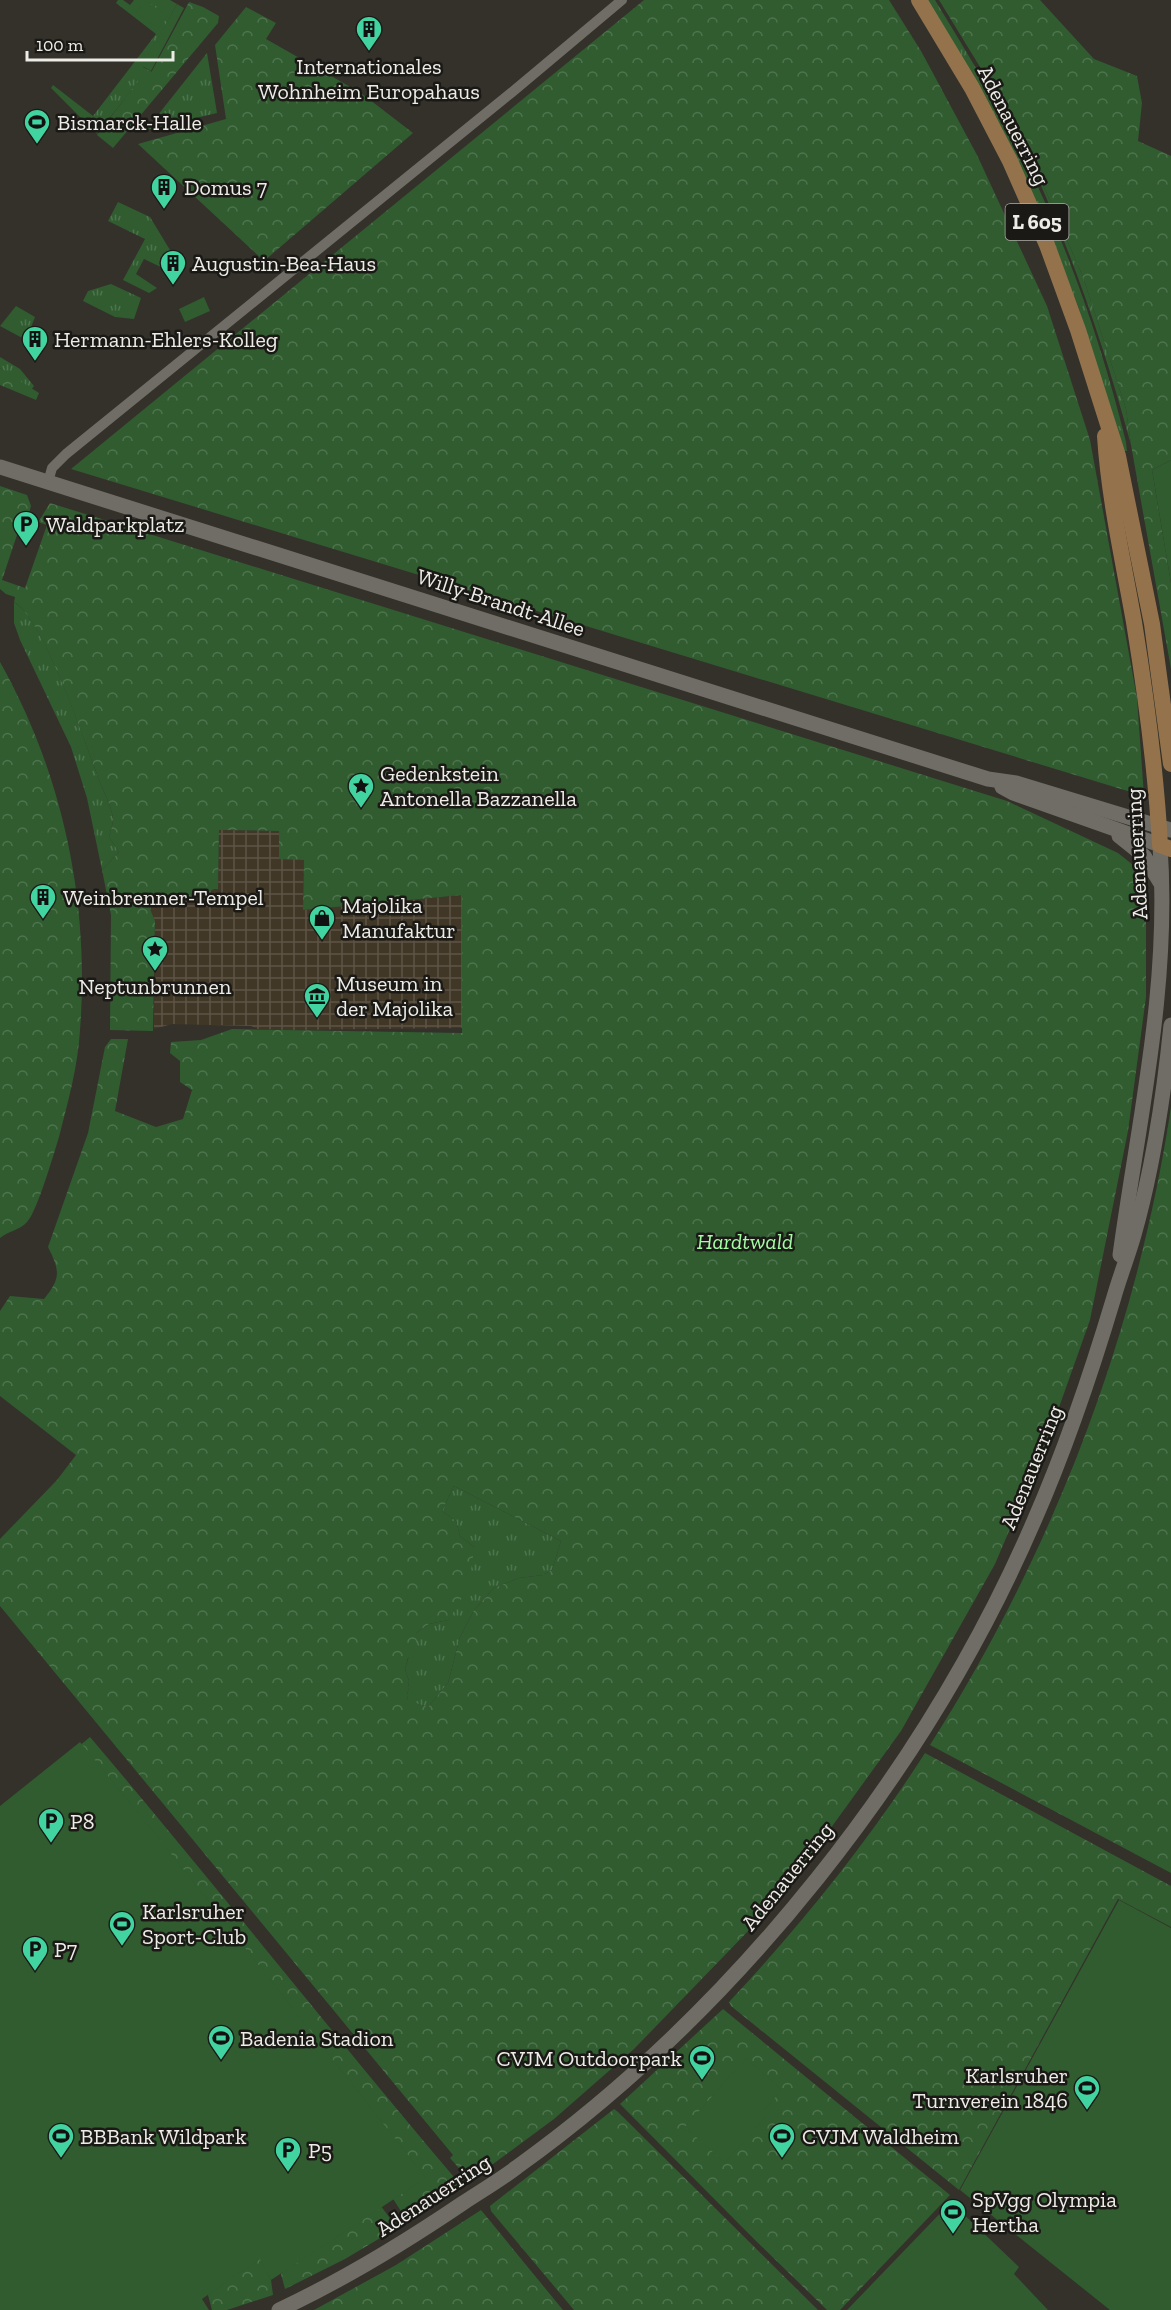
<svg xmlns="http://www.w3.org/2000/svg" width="1171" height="2310" font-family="'Zilla Slab',serif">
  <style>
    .industrial { fill: url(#industrial-grid) }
    .grass { fill: url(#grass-tufts) }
    .forest { fill: url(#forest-crowns); fill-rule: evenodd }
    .pitch { fill: #305c30 }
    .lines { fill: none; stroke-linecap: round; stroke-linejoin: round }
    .street { stroke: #706d66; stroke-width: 10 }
    .secondary { stroke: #706d66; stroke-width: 15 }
    .primary { stroke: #94734c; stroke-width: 16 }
    .labels { text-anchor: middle; stroke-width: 5; stroke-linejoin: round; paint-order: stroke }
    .shield { fill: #1a1916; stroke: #aeada8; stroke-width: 1.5 }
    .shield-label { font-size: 21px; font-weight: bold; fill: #edece7 }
    .poi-label { font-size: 22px; fill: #edece7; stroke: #1a1916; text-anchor: start }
    .street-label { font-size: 22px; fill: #edece7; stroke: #1a1916 }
    .park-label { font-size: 22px; font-style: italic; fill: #a3fda3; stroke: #1a1916 }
  </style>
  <defs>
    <pattern id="industrial-grid" width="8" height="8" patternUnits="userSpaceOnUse" patternTransform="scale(1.5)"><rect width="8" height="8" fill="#413727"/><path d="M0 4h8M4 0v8" fill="none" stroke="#5d5446"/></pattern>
    <pattern id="grass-tufts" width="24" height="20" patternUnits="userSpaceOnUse" patternTransform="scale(1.5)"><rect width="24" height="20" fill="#305c30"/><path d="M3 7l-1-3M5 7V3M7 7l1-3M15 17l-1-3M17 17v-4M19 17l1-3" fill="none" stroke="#4e744e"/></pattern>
    <pattern id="forest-crowns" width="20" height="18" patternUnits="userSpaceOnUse" patternTransform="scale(1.5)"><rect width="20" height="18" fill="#305c30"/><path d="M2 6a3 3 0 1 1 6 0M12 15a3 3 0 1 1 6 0" fill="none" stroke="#4e744e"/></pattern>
  </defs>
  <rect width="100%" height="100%" fill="#33312a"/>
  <!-- industrial -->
  <path class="industrial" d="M219,830l60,1 25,29 -1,50 159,-15v133l-176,2 -28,-1 -7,-3 -79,-2 -18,5 1,-108 -7,-17 33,-2v-4l18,-1 15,-9h4z"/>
  <!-- grass -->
  <g class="grass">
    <path d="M118,0h5l7,5 4,-5h36l7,4 -34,63 9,5 -5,9 -5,-4 -45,57 -46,-46 2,-3 40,31 63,-82 -40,-31z"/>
    <path d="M927,0h8l6,10c27,44 54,89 77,135 47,94 83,195 108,297l1,9h-3l-46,-145 -24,-61z"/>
    <path d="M207,53l10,60 -71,17z"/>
    <path d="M988,81l33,53 62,143 43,132 5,36c-25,-93 -56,-183 -95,-271 -15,-32 -32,-62 -48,-93z"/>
    <path d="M118,202l32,15 23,38 -8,14 -21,-10 -8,15 21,14 -8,5 -26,-13 22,-41 -37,-18z"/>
    <path d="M111,284l30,14 -7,21 -19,-2 -32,-16 5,-10z"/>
    <path d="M16,306l19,11 -9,23 -26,-14z"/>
    <path d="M0,357l20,12 14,17 -3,4 -31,-22z"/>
    <path d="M14,602c30,17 72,142 85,178 4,10 14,30 14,39 0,6 -3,13 -4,18l10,15 -17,18 -15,-72 -16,-51 -51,-107 -6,-17z"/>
    <path d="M454,1486l107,55 -9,29 -9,5 -24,3 -25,10 -20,22 -14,27 -12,46 -20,24 -21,-6 2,-20 -4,-12 11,-36 13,-9 19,-4 26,-73 -14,-11 -4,-15 -14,-10z"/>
  </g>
  <!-- forest -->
  <g class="forest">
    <path d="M644,0h245l32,51 56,104 70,151 43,134 47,258 7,98 -1073,-327z"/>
    <path d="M939,0h101l54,59 43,17 5,27 -4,38 33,15v304l-19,10 19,113v86l-40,-224 -5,-36 -43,-132 -62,-143z"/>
    <path d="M189,2l14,5 16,9 -1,7 -105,125 -16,-13 45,-59 5,4z"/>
    <path d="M246,7l30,16 -10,16 95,54 52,40 -149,128 -126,-117 88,-25 -11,-74z"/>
    <path d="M0,368l39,25 -3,7 -36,-15z"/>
    <path d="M0,486l27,9 4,11 -3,11 11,4 11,-18 957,298 111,52 20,16 5,11 3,15v102l-18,134 -38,189 -44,124 -51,120 -94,167 -102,141 -46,54 -119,123 -80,70 -84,62 -20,-23 3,-3 -453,-549v-67l57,-59 19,-25 -76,-59v-85l10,-15 34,3c17,-21 16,-28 4,-52l40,-114 17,-86 6,-8h17l-13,72 41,16 27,-8 9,-29 -12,-8v-21l-10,-8 1,-11 30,-2 31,-11 230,4v-138l-159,15 1,-50 -25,-1v-28l-60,-1 -1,59h-4l-15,8 -18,1v4l-33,2 7,17 -2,110 -43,-1 1,-115 -9,-45 17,-18 -10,-15c1,-5 4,-12 4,-18 0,-9 -10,-29 -14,-39 -13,-36 -56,-162 -85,-178l1,-5 -9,-3 -6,-5zM23,517l24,8 -22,63 -23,-8zM454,1486l107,55 -9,29 -9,5 -24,3 -25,10 -20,22 -14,27 -12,46 -20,24 -21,-7 2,-19 -4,-12 3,-11 10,-7 -2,-18 13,-9 19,-4c19,-26 23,-41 26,-73l-14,-11 -4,-15 -14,-10z"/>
    <path d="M0,662c63,112 90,241 80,368 -2,36 -12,72 -21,107 -5,16 -22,75 -32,85 -7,8 -19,9 -27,16z"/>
    <path d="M1171,1107v766l-241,-128c123,-193 207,-412 241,-638z"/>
    <path d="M90,1737c125,147 244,299 369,446l1,5 -52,34 -33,-51 -297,-424z"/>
    <path d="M925,1753l246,133v41l-53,-28 -159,291 -228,-184 -2,-4c72,-77 139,-160 196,-249z"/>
    <path d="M723,2009l227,186 -110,115h-13l-72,-70 -135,-136z"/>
    <path d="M614,2109l4,3 200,198h-244l-83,-99 -1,-5z"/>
    <path d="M359,2176l38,52 -52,31 -60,30 -4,-15z"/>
    <path d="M481,2210l82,100h-249l82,-45z"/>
    <path d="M261,2258l10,22 2,15 -46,15h-15l-7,-26 16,-1z"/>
  </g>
  <!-- pitch -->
  <g class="pitch">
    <path d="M144,0l23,15 -8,13 -23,-15z"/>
    <path d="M177,4l7,4 -33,63 -9,-5z"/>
    <path d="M204,297l6,14 -25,11 -6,-13z"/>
    <path d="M1171,460v123l-19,-113z"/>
    <path d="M80,1742l74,90 272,346 -155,102 -11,-21 -58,40 7,11h-209v-504z"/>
    <path d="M1119,1900l52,28v382h-61l-150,-120z"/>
    <path d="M746,2058l36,32 -19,21 4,4 -42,48 -40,-36z"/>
    <path d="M951,2202l68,65 -5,7 34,36h-201z"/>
  </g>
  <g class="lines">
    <!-- street -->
    <path class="street" d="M48,482l4,-14 14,-14 445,-361 111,-93"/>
    <!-- secondary -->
    <g class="secondary">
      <path d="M0,467l988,312 28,4 155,47"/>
      <path d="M1002,787l11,6 147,52c10,143 -21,271 -40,410"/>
      <path d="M1119,836l25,20 16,26"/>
      <path d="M279,2310c64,-30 125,-67 184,-107 18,-12 37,-23 54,-36 220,-158 410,-398 517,-646 32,-73 57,-147 80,-224 6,-21 14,-41 20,-62 19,-67 30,-141 37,-210"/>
    </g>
    <!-- primary -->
    <g class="primary">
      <path d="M919,0l53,88 38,73 37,84 31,85 40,126 34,168 19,140"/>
      <path d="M1105,436c4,63 18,124 29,186 12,74 22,149 26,223l11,4"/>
    </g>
  </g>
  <!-- icons -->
  <defs>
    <g id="building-pin" transform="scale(1.35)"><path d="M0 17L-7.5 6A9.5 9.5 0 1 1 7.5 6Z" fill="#42d4a0" stroke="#1a1916"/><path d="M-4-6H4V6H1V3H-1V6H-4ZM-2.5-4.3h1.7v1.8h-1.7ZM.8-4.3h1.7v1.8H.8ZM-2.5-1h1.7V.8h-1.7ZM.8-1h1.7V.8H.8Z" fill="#111"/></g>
    <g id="stadium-pin" transform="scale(1.35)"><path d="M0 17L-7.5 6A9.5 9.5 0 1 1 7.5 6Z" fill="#42d4a0" stroke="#1a1916"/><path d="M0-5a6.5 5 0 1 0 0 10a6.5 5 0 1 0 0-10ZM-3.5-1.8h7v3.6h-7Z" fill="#111"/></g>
    <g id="parking-pin" transform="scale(1.35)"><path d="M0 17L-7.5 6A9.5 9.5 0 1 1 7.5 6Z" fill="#42d4a0" stroke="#1a1916"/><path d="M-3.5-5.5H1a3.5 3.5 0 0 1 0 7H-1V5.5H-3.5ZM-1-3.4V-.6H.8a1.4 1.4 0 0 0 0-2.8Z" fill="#111"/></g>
    <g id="sight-pin" transform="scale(1.35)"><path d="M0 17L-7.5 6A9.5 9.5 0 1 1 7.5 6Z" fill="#42d4a0" stroke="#1a1916"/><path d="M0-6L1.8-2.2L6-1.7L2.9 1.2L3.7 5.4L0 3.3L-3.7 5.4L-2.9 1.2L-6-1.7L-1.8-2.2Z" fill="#111"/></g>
    <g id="shop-pin" transform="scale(1.35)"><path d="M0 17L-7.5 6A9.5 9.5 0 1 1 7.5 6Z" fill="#42d4a0" stroke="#1a1916"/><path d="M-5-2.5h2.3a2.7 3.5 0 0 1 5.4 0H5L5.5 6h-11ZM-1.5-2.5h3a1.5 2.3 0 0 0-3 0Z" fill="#111"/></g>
    <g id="museum-pin" transform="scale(1.35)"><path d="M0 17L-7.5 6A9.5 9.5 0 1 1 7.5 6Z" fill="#42d4a0" stroke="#1a1916"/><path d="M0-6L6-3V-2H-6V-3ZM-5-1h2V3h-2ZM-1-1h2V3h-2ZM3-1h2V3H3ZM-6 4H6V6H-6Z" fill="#111"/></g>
  </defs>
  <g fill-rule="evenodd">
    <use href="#building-pin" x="369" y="29"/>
    <use href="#stadium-pin" x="37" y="122"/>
    <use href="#building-pin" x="164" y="187"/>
    <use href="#building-pin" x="173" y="263"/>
    <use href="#building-pin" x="35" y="339"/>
    <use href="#parking-pin" x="26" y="524"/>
    <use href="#sight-pin" x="361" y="786"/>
    <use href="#building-pin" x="43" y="897"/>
    <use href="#shop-pin" x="322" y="918"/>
    <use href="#sight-pin" x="155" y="949"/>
    <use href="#museum-pin" x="317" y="996"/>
    <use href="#parking-pin" x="51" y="1821"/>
    <use href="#stadium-pin" x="122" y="1924"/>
    <use href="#parking-pin" x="35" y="1949"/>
    <use href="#stadium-pin" x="221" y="2038"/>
    <use href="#stadium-pin" x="702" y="2058"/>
    <use href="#stadium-pin" x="1087" y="2088"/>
    <use href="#stadium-pin" x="61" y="2136"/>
    <use href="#stadium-pin" x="782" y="2136"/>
    <use href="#parking-pin" x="288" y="2150"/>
    <use href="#stadium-pin" x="953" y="2212"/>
  </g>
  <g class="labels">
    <!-- shield labels -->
    <rect class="shield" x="1005.5" y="204" width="63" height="36" rx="4.5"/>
    <g class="shield-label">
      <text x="1037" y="229">L 605</text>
    </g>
    <!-- poi labels -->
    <g class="poi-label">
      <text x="369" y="74" text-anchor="middle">Internationales<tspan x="369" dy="25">Wohnheim Europahaus</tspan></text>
      <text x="57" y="130">Bismarck-Halle</text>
      <text x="184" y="195">Domus 7</text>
      <text x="192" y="271">Augustin-Bea-Haus</text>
      <text x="54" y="347">Hermann-Ehlers-Kolleg</text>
      <text x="46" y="532">Waldparkplatz</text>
      <text x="380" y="781">Gedenkstein<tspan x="380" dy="25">Antonella Bazzanella</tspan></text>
      <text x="63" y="905">Weinbrenner-Tempel</text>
      <text x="342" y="913">Majolika<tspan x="342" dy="25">Manufaktur</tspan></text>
      <text x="336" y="991">Museum in<tspan x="336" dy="25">der Majolika</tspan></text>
      <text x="155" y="994" text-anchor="middle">Neptunbrunnen</text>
      <text x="70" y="1829">P8</text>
      <text x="142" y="1919">Karlsruher<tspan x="142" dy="25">Sport-Club</tspan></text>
      <text x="54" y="1957">P7</text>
      <text x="240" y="2046">Badenia Stadion</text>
      <text x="682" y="2066" text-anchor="end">CVJM Outdoorpark</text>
      <text x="1068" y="2083" text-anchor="end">Karlsruher<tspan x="1068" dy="25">Turnverein 1846</tspan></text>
      <text x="80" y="2144">BBBank Wildpark</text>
      <text x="802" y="2144">CVJM Waldheim</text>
      <text x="308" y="2158">P5</text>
      <text x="972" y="2207">SpVgg Olympia<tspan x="972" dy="25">Hertha</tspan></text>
    </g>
    <!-- street labels -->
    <g class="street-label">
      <text transform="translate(1014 125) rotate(63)" y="8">Adenauerring</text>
      <text transform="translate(501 602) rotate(18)" y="8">Willy-Brandt-Allee</text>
      <text transform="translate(1136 854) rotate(-93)" y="8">Adenauerring</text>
      <text transform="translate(1031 1467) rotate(-68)" y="8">Adenauerring</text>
      <text transform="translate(787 1876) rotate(-51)" y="8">Adenauerring</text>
      <text transform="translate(433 2195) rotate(-33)" y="8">Adenauerring</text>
    </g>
    <!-- park labels -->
    <g class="park-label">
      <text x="745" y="1249">Hardtwald</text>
    </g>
  </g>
  <!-- scale -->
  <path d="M27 51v9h146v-9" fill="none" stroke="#edece7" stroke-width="3"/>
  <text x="36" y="51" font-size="18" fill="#edece7" stroke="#1a1916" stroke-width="4.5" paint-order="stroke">100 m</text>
</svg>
